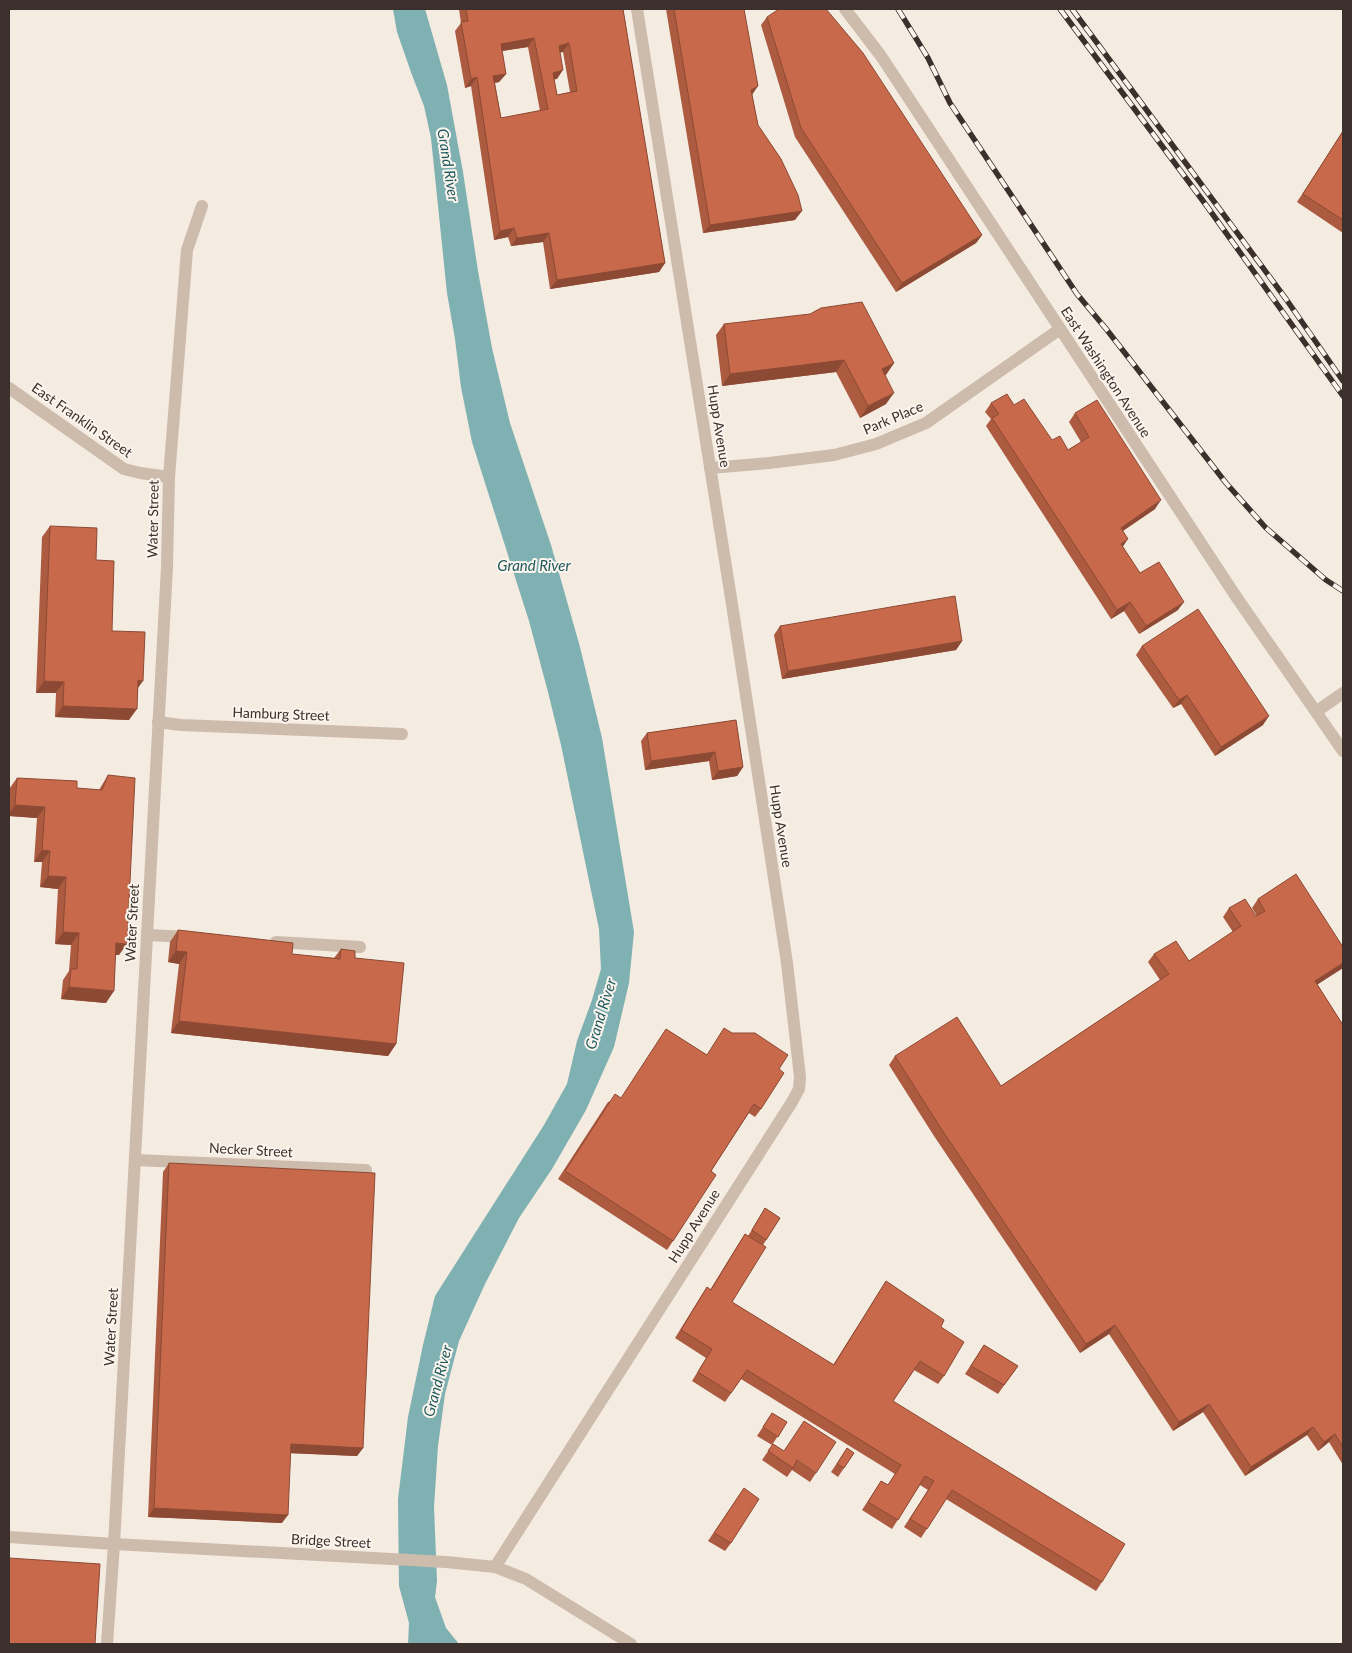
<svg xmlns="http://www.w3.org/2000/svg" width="1352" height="1653" font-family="Lato,sans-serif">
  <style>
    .water { fill: #7fb0b2 }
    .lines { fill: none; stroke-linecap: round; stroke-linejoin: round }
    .minor { stroke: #cdbbac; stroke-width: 12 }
    .rail-casing { stroke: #3b302b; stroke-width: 5.5 }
    .rail { stroke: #fbf5ee; stroke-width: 4; stroke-dasharray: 11; stroke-linecap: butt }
    .wall { fill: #ac5a40; fill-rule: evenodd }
    .shaded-wall { fill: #8c4a34 }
    .building { fill: #c8694b; stroke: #8c4a34; fill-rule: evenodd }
    .labels { text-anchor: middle; stroke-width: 4; stroke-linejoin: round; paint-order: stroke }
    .street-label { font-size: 14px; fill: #3b302b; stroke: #fbf5ee }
    .water-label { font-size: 15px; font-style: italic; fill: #1f5a5e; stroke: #fbf5ee }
  </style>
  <rect width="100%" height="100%" fill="#f4ebe1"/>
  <!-- water -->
  <path class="water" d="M393,9h32l22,76 16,87 15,99 14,77 18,75 41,122 29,102 22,91 32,194 -5,51 -15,64 -28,63 -34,59 -33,49 -34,66 -26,57 -14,53 -7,52 -4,61 3,74 -2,16 11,31 13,16h-51l1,-21 -10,-37 -1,-87 10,-82 15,-72 12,-49 109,-171 23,-41 10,-43 15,-41 9,-31 -2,-40 -38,-184 -13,-53 -19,-71 -57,-179 -11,-55 -6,-48 -8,-46 -16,-155 -7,-32 -12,-31 -15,-43z"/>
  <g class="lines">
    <!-- minor -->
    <g class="minor">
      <path d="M845,9l36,47 354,539 108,156"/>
      <path d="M9,388l115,81 16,4 29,4"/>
      <path d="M710,468l59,-5 65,-8 42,-11 50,-21 134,-94"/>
      <path d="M1317,711l26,-18"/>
      <path d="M158,722l23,3 221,9"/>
      <path d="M147,935l42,2"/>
      <path d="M276,942l84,5"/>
      <path d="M135,1160l231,10"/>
      <path d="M9,1537l105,7 332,18 49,5 31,12 105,65"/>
      <path d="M495,1567l297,-465 7,-13 1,-12 -13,-114 -56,-365 -94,-589"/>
      <path d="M107,1644l7,-100 53,-977 2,-90 18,-227 15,-44"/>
    </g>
    <!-- rail casing -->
    <g class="rail-casing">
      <g id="rail">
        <path d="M898,9l30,49 22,45 127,191 30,36 119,153 40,45 60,52 17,11"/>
        <path d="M1060,9l146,196 137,191"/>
        <path d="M1072,9l214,290 57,82"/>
      </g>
    </g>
    <!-- rail -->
    <use href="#rail" class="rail"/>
  </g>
  <!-- wall -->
  <g class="wall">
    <path d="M459,9h164l42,254 -6,9 -109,17 -7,-47 -32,4 -3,-9 -14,3 -23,-154 -6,2 -10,-57 6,-8zM528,47l12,64 -39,7 -6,-35 4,-1 7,-8 -4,-23zM560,52h3l7,40 -13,3 -3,-16h3z"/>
    <path d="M666,9h78l8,85 6,31 37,95 -92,13z"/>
    <path d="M767,17l215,218 -6,8 -80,49 -101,-155 -34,-112z"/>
    <path d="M1343,131v102l-46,-31z"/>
    <path d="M724,324l170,39 -9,12 1,29 -26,14 -24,-46 -114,14 -6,-51z"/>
    <path d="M991,403l23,2 38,35 16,10 13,-8 -12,-20 6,-9 80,96 -32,22v16l17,26 38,37 -39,24 -15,-23 -13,8 -125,-193 5,-7 -6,-7z"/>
    <path d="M50,526l46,34 16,71 26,57 -9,32 -74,-3 1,-24h-20l6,-156z"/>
    <path d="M780,626l182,15 -6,9 -174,29 -8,-44z"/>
    <path d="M1142,646l121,79 -48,31 -34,-52 -8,4 -37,-53z"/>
    <path d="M736,720l7,47 -6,9 -25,4 -3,-19 -64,9 -4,-29 6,-8z"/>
    <path d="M108,775l11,180h-3l-10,48 -45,-4 2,-19 6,-9 2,-26 -16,-1 3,-55 -18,-2 2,-25h-8l3,-44 -28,-2v-27l8,-11 60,10 22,2z"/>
    <path d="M1258,899l85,48v21l-26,16 26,41v440l-14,-23 -11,9 -11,-16 -62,41 -42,-64 -30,19 -64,-97 -29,19 -146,-217 -45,-71 6,-9 106,30 159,-106 -12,-18 6,-8 35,7 44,-29 -10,-15 6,-9 28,8 -5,-8z"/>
    <path d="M178,930l114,24 42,4 7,-9 14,9 41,86 -8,12 -217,-23 8,-69 -11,-2 2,-20z"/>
    <path d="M707,1055l72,14 -18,40 -6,8 -6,-4 -38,58 -38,70 -6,9 -109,-71 50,-77 13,-4z"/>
    <path d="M169,1163l194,285 -6,8 -66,-3 -9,70 -134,-6 15,-345z"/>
    <path d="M765,1208l15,10 -17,27 -31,57 101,63 53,-84 55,46 3,49 -6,8 -24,-14 -21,31 209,181 -6,9 -150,-92 -25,39 -17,-11 24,-37 -8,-5 -28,44 -30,-19 19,-29 7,4 7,-11 -154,-95 -16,23 -33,-21 14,-23 -31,-20 26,-42 6,-9 3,3 29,-47 6,-9 3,2z"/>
    <path d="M984,1345l34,21 -20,28 -33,-20z"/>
    <path d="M772,1413l15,9 -15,23 -15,-9z"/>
    <path d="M773,1444l43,29 -6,9 -18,-12 -5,7 -25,-17z"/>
    <path d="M847,1448l7,5 -16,24 -7,-5z"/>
    <path d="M744,1488l-13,55 -6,8 -17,-10z"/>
  </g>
  <!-- shaded-wall -->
  <g class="shaded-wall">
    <path d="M534,38l-6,9 -33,5 6,-8z"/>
    <path d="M569,43l-6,9 -10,2 6,-8z"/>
    <path d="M563,70l-6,9 -11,2 7,-8z"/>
    <path d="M506,74l-7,8 -12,2 6,-8z"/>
    <path d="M477,77l-6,9 -6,2 6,-9z"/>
    <path d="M758,86l-6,9 -1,-5z"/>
    <path d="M802,211l-7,9 -92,13 7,-8z"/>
    <path d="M514,228l-6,9 -14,3 6,-9z"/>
    <path d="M549,233l-6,9 -32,4 6,-8z"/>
    <path d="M982,235l-6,8 -80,49 6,-9z"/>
    <path d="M665,263l-6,9 -109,17 7,-9z"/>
    <path d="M844,360l-8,12 -114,14 8,-12z"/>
    <path d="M894,363l-8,12 -12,6 8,-12z"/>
    <path d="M894,393l-8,11 -26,14 8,-12z"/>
    <path d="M1161,500l-6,9 -40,27 6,-8z"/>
    <path d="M1128,539l-6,9 -1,-4z"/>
    <path d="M1130,602l-6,9 -13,8 6,-9z"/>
    <path d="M1184,602l-6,8 -39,24 7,-8z"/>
    <path d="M962,641l-6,9 -174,29 6,-8z"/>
    <path d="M138,680l5,1 -8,11z"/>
    <path d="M44,681l20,1 -8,11h-20z"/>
    <path d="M1187,695l-6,9 -8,4 6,-8z"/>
    <path d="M63,706l74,3 -8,11 -74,-3z"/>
    <path d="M1269,716l-6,9 -48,31 6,-9z"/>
    <path d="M715,752l-6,9 -64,9 6,-9z"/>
    <path d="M743,767l-6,9 -25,4 6,-9z"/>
    <path d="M15,805l30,2 -8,11 -28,-2v-2z"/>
    <path d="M42,850l8,1 -8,11h-8z"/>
    <path d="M48,876l18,1 -8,12 -18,-2z"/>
    <path d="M63,932l16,1 -8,12 -16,-1z"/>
    <path d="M116,943l11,1 -8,11h-11z"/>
    <path d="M176,951l11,1 -8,12 -11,-2z"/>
    <path d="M1343,963v5l-34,22 6,-9z"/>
    <path d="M69,987l45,4 -8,12 -45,-4z"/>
    <path d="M179,1021l217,23 -8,12 -217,-23z"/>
    <path d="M1115,1325l-6,9 -29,19 6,-9z"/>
    <path d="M1209,1404l-6,8 -30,19 6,-9z"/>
    <path d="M1313,1427l-6,8 -62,41 6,-9z"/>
    <path d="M1335,1434l-6,8 -11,9 6,-9z"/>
    <path d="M291,1444l72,4 -6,8 -72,-3z"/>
    <path d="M154,1508l134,7 -6,8 -134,-6z"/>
  </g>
  <!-- building -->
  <g class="building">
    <path d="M466,9h157l42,254 -108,17 -8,-47 -32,5 -3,-10 -14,3 -23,-154 -6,2 -10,-57 7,-1zM534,38l14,71 -47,9 -8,-42 13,-2 -5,-30zM569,43l8,48 -20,4 -4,-22 10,-3 -4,-24z"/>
    <path d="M674,9h70l14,77 -7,4 7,35 23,34 17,36 4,16 -92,14z"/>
    <path d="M779,9h47l37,44 119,182 -80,48 -101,-155 -34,-111z"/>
    <path d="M1343,131v89l-40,-26z"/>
    <path d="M862,302l32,61 -12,6 12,24 -26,13 -24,-46 -114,14 -6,-50 86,-10 11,-6z"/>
    <path d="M1007,394l7,11 10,-6 28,41 8,-4 8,14 21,-13 -14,-24 22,-13 64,100 -40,28 7,11 -7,5 19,29 19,-11 25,40 -38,24 -16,-24 -13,8 -125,-192 7,-4 -8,-11z"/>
    <path d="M50,526l47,2 -1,32 18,1 -2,70 33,1 -2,49 -5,-1 -1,29 -74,-3 1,-24 -20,-1z"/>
    <path d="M955,596l7,45 -174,30 -8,-45z"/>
    <path d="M1198,609l71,107 -48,31 -34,-52 -8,5 -37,-54z"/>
    <path d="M736,720l7,47 -25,4 -3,-19 -64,9 -4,-28z"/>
    <path d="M108,775l27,3 -8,166 -11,-1 -2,48 -45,-4 2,-18h6l2,-36 -16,-1 3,-55 -18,-1 2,-25 -8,-1 3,-43 -30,-2 2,-27 60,3v7l25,2z"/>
    <path d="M1296,874l47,73v16l-28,18 28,44v422l-8,-13 -11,8 -11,-15 -62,40 -42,-63 -30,18 -64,-97 -29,19 -146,-217 -45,-71 62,-39 44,69 168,-112 -15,-20 22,-13 13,20 52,-35 -12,-18 16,-9 11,17 9,-5 -7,-12z"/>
    <path d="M178,930l115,13 -1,11 48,5 1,-10 14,2v7l49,5 -8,81 -217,-23 8,-69 -11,-1z"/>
    <path d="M724,1028l8,5h23l33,22 -9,14 5,4 -23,36 -7,-5 -43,67 5,4 -43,66 -108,-70 50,-77 6,4 45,-69 41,26z"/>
    <path d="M169,1163l206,10 -12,275 -72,-4 -3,71 -134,-7z"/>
    <path d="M765,1208l15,10 -14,22 -14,-10z"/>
    <path d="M745,1234l21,13 -34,55 102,63 52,-84 58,39 -3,7 23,15 -20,34 -24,-15 -27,40 232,143 -23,38 -150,-92 -25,39 -17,-10 24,-38 -9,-5 -27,44 -30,-18 13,-21 7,4 13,-20 -154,-95 -16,23 -33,-21 14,-23 -31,-19 26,-43 4,3z"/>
    <path d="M984,1345l34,21 -14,19 -33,-19z"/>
    <path d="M772,1413l15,9 -9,15 -15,-10z"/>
    <path d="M804,1421l32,21 -20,31 -19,-13 -4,8 -25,-17 5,-7 11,7z"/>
    <path d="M847,1448l7,5 -10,15 -7,-4z"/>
    <path d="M744,1488l15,11 -28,44 -17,-10z"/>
    <path d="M9,1558l91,6 -5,80h-86z"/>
  </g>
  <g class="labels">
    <!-- street labels -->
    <g class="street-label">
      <text transform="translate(1106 372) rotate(57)" y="5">East Washington Avenue</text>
      <text transform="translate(893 418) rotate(-23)" y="5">Park Place</text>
      <text transform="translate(82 420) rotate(35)" y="5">East Franklin Street</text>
      <text transform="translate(719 426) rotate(81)" y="5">Hupp Avenue</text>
      <text transform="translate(153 519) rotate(-89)" y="5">Water Street</text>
      <text transform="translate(281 714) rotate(2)" y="5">Hamburg Street</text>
      <text transform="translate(781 826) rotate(81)" y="5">Hupp Avenue</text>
      <text transform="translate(132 923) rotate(-87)" y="5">Water Street</text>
      <text transform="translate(251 1150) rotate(3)" y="5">Necker Street</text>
      <text transform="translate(694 1226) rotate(-58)" y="5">Hupp Avenue</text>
      <text transform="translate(111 1327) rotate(-87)" y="5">Water Street</text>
      <text transform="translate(331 1541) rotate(3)" y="5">Bridge Street</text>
    </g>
    <!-- water labels -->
    <g class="water-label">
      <text transform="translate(448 165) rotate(81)" y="5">Grand River</text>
      <text x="534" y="571">Grand River</text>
      <text transform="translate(601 1014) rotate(-73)" y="5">Grand River</text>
      <text transform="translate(438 1381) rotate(-75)" y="5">Grand River</text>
    </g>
  </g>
  <!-- border -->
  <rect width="1352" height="1653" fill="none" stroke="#3b302b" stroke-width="20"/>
</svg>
